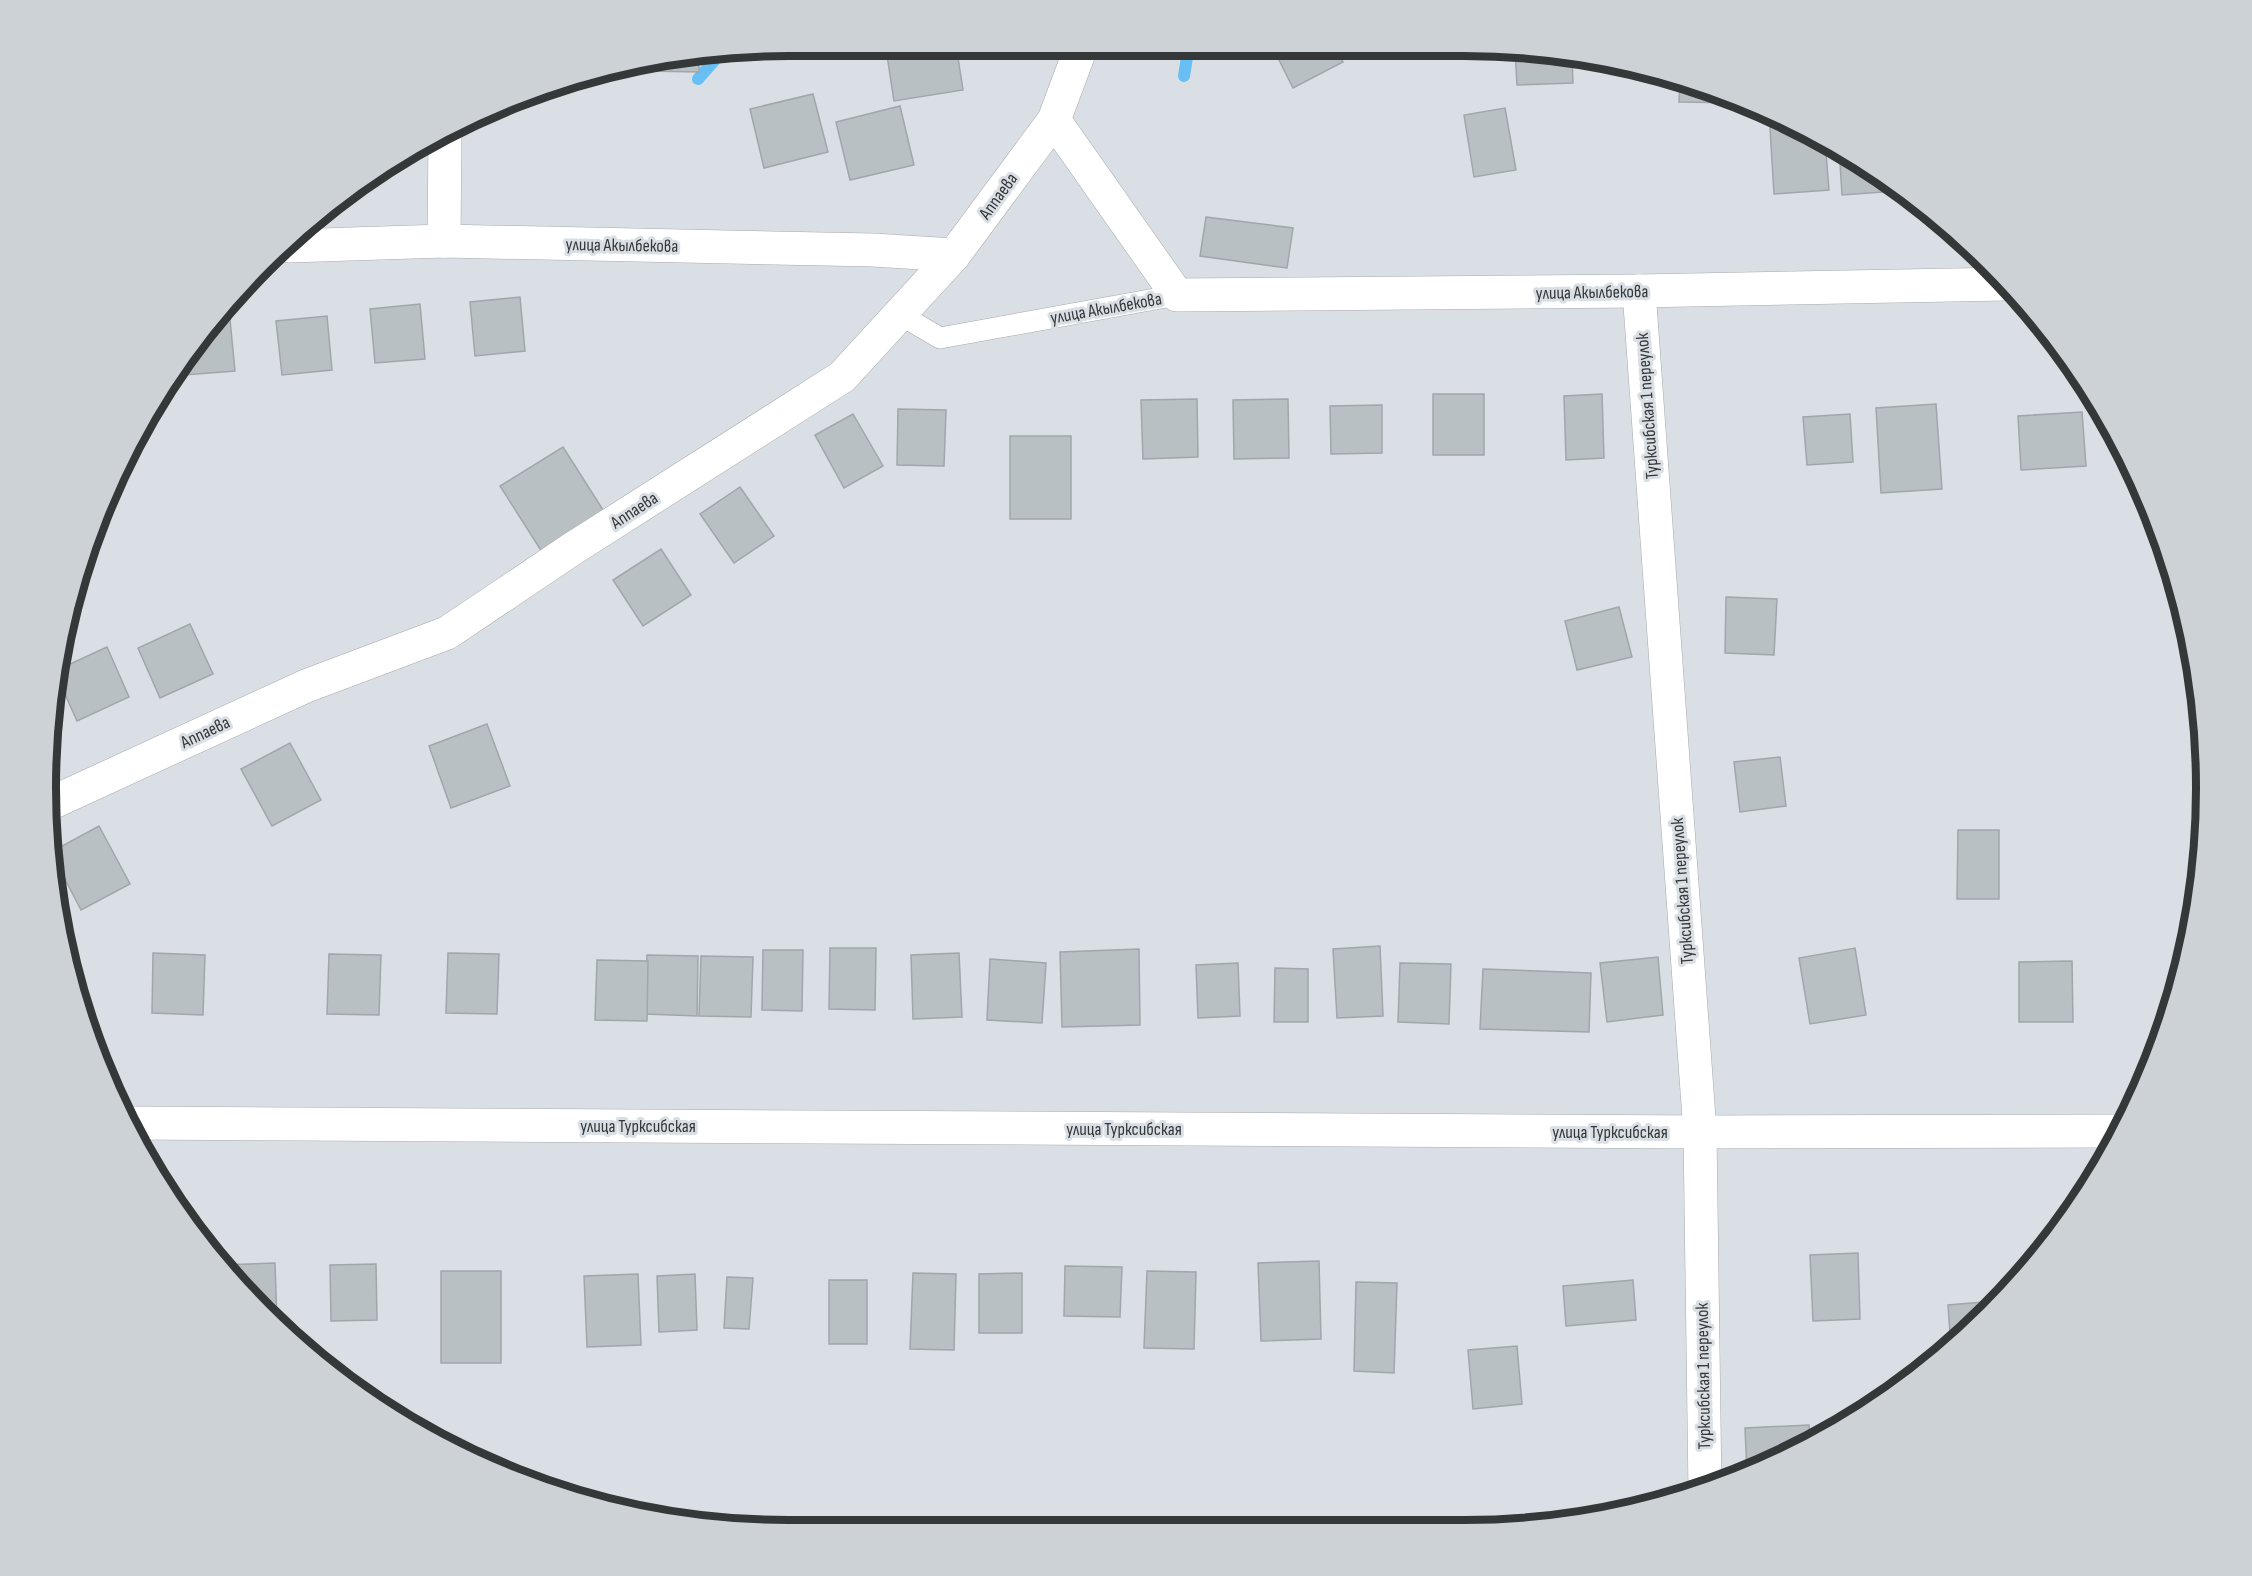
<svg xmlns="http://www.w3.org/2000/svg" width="2252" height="1576" font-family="'Sofia Sans Condensed',sans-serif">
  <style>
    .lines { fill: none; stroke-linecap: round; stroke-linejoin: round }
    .stream { stroke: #67bff4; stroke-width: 12 }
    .building { fill: #b9c0c4; stroke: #a0a6aa; stroke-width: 1.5 }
    .service-casing { stroke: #a5abaf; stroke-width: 22 }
    .minor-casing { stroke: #a5abaf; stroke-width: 34 }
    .tertiary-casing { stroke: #a5abaf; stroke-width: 34 }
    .service { stroke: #fff; stroke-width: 21 }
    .minor { stroke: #fff; stroke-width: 33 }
    .tertiary { stroke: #fff; stroke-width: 33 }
    .labels { text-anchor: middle; stroke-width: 6; stroke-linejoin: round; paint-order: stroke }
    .street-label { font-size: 18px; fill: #353839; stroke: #d9dfe4 }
    .rim { fill: none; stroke: #353839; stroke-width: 8 }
  </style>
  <rect width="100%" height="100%" fill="#d9dfe4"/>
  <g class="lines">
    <!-- stream -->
    <g class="stream">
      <path d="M1184,76l5,-31"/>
      <path d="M698,79l22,-25"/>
    </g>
  </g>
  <!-- building -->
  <g class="building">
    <path d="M915,45h41l7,45 -69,11 -8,-52z"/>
    <path d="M1274,45h61l8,17 -50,26 -21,-42z"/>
    <path d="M1515,50l57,6 1,27 -56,2z"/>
    <path d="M699,57v15l-53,-1 1,-7z"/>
    <path d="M1680,81l60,18v4l-61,-1z"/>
    <path d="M813,94l15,58 -64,16 -14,-59z"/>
    <path d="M900,106l14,59 -64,15 -14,-58z"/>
    <path d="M1505,108l11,62 -42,7 -10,-62z"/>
    <path d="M1769,112l56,28 4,50 -55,4z"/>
    <path d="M1839,147l57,38v6l-54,4z"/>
    <path d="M1206,217l87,11 -6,40 -87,-12z"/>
    <path d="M520,297l5,54 -50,5 -5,-54z"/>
    <path d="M420,304l5,55 -50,4 -5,-54z"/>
    <path d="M229,309l6,62 -51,4 -1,-16 38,-49z"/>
    <path d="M327,316l5,54 -50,5 -6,-54z"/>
    <rect x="1433" y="394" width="51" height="61"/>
    <path d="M1602,394l2,64 -38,2 -2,-64z"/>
    <path d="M1197,399l1,58 -55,2 -2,-59z"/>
    <path d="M1288,399l1,59 -55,1 -1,-59z"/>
    <path d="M1936,404l6,85 -61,4 -5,-85z"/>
    <path d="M1382,405v48l-51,1 -1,-48z"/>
    <path d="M898,409l48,1 -2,56 -47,-1z"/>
    <path d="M2082,412l4,54 -65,4 -3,-54z"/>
    <path d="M853,414l30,52 -39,22 -29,-53z"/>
    <path d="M1850,414l3,48 -46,3 -4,-48z"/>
    <rect x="1010" y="436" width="61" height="83"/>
    <path d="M563,447l42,66 -63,39 -42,-66z"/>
    <path d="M740,487l34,49 -40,27 -34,-49z"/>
    <path d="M661,549l30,46 -48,31 -30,-46z"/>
    <path d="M1726,597l51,2 -3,56 -49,-2z"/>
    <path d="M1619,607l13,50 -55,13 -12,-49z"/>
    <path d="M190,624l23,50 -53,24 -22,-50z"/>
    <path d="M107,647l22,50 -52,24 -21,-47 1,-4z"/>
    <path d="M487,724l23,62 -59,22 -22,-62z"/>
    <path d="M290,743l31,57 -49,26 -31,-57z"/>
    <path d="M1780,757l6,49 -46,6 -6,-50z"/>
    <path d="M99,826l31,58 -49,26 -30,-58z"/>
    <path d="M1958,830h41v69h-42z"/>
    <path d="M1380,946l3,70 -46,2 -4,-69z"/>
    <path d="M830,948h46l-1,62 -46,-1z"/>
    <path d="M1855,948l11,67 -56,9 -11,-66z"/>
    <path d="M1139,949l1,76 -78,2 -2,-75z"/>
    <path d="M763,950h40l-1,61 -40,-1z"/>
    <path d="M66,953h12l-1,32z"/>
    <path d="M153,953l52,2 -2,60 -51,-2z"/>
    <path d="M448,953l51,1 -2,60 -51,-1z"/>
    <path d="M959,953l3,64 -49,2 -2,-64z"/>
    <path d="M329,954l52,1 -2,60 -52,-1z"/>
    <path d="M647,955l51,1 -1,60 -52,-2z"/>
    <path d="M701,956l52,1 -2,60 -52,-1z"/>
    <path d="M1658,957l5,58 -56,7 -7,-59z"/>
    <path d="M990,959l56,4 -4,60 -55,-3z"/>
    <path d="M597,960l51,1 -1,60 -52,-1z"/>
    <path d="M2072,961l1,61h-54v-60z"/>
    <path d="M1238,963l2,53 -42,2 -2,-53z"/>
    <path d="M1400,963l51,1 -2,60 -51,-2z"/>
    <path d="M1275,968l33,1v53h-34z"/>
    <path d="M1483,969l108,4 -2,59 -109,-3z"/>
    <path d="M1858,1253l2,66 -47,2 -3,-66z"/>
    <path d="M1319,1261l2,78 -60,2 -3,-78z"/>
    <path d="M275,1263l2,60 -47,-45 -9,-13z"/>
    <path d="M376,1264l1,56 -46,1 -1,-56z"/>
    <path d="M1065,1266l57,1 -2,50 -56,-1z"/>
    <rect x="441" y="1271" width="60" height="92"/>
    <path d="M1147,1271l49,1 -2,77 -50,-1z"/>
    <path d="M913,1273l43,1 -2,76 -44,-1z"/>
    <path d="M1022,1273v60h-43v-59z"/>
    <path d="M638,1274l3,71 -54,2 -3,-71z"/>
    <path d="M695,1274l2,56 -38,2 -2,-56z"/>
    <path d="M727,1277l26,1 -4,51 -25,-1z"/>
    <rect x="829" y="1280" width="38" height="64"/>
    <path d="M1633,1280l3,40 -70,6 -3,-40z"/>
    <path d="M1356,1282l41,1 -3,90 -40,-2z"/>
    <path d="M1996,1301l-42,45 -3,2 -3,-43z"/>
    <path d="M1517,1346l5,58 -49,5 -5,-59z"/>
    <path d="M1809,1425l1,18 -18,12 -45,18 -2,-45z"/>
  </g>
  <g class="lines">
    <!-- service casing -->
    <g class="service-casing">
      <path id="service" d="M899,314l41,24 237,-43"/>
    </g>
    <!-- minor casing -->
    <g class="minor-casing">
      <g id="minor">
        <path d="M1054,120l123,175 462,-4 368,-7"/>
        <path d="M444,241l1,-108"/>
        <path d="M289,246l155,-5 429,9 81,5"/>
        <path d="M1639,291l61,841 5,359"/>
        <path d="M126,1123l1574,9 421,-1"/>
      </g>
    </g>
    <!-- tertiary casing -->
    <g class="tertiary-casing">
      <path id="tertiary" d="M47,805l259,-119 141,-53 125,-84 270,-172 112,-122 100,-135 28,-75"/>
    </g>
    <!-- service -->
    <use href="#service" class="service"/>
    <!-- minor -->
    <use href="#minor" class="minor"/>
    <!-- tertiary -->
    <use href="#tertiary" class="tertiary"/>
  </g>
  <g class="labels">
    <!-- street labels -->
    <g class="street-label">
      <text transform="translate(998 196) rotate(-54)" y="6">Аппаева</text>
      <text transform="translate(622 245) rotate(1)" y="6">улица Акылбекова</text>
      <text transform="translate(1592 292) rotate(-1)" y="6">улица Акылбекова</text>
      <text transform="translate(1106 308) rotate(-10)" y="6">улица Акылбекова</text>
      <text transform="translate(1647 406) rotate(-94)" y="6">Турксибская 1 переулок</text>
      <text transform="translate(634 510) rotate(-33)" y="6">Аппаева</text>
      <text transform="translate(205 732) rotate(-25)" y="6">Аппаева</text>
      <text transform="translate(1682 891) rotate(-94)" y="6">Турксибская 1 переулок</text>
      <text x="638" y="1132">улица Турксибская</text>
      <text x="1124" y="1135">улица Турксибская</text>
      <text x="1610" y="1138">улица Турксибская</text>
      <text transform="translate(1703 1376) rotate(-91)" y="6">Турксибская 1 переулок</text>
    </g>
  </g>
  <!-- crop -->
  <path d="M0 0H2252V1576H0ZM788 56H1464A732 732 0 0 1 2196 788V788A732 732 0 0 1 1464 1520H788A732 732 0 0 1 56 788V788A732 732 0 0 1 788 56Z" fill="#ccd2d6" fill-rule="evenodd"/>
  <path class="rim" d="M788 56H1464A732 732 0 0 1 2196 788V788A732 732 0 0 1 1464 1520H788A732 732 0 0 1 56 788V788A732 732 0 0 1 788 56Z"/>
</svg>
